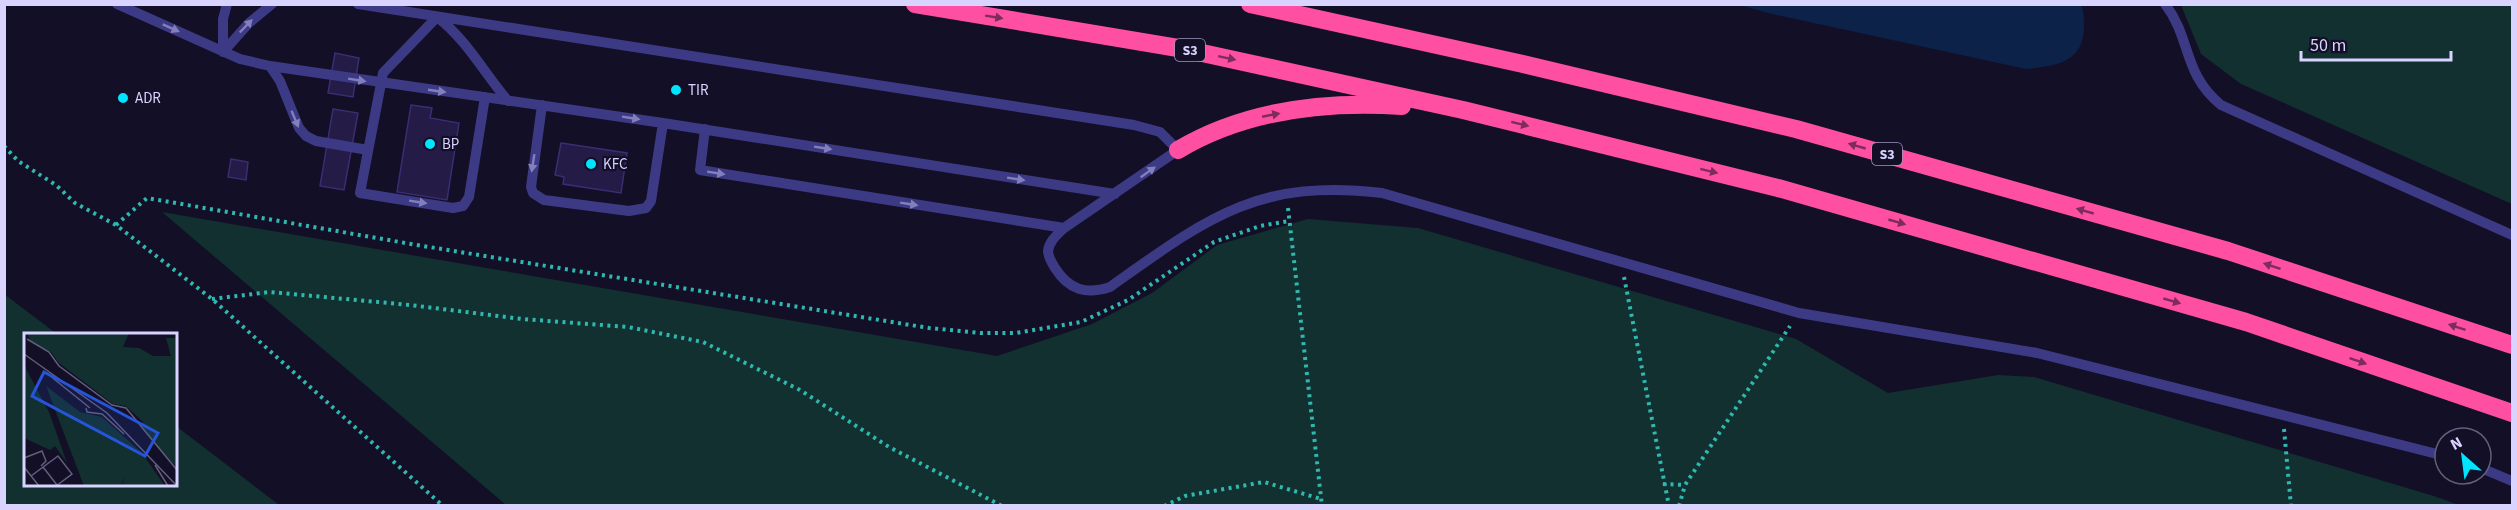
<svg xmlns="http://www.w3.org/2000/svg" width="2517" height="510" font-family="'Source Sans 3',sans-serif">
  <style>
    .green { fill: #12302f }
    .water { fill: #0c2248 }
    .building { fill: #241b47; stroke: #3b2d73; stroke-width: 1.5 }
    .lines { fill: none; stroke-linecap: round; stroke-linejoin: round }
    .path { stroke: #2fb8b0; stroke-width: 4; stroke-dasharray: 3 4.5; stroke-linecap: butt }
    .service { stroke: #3d3a85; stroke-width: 10 }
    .motorway { stroke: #ff4fa3; stroke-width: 18 }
    .oneway { fill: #7d2c5e }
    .oneway2 { fill: #837fbc }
    .poi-dot { fill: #00e5ff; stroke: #130f26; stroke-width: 2 }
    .labels { text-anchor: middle; stroke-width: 4.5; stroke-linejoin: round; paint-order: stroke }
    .shield { fill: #130f26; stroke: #9e99be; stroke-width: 1.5 }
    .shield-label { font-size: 14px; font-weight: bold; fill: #d9d4ff }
    .poi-label { font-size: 15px; fill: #d9d4ff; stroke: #130f26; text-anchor: start }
    .inset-road { fill: none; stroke: #625e7d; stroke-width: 1.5 }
    .view { fill: #2655da; fill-opacity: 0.15; stroke: #2655da; stroke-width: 3 }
    .inset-edge { fill: none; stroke: #d9d4ff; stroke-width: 3 }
  </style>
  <rect width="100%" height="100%" fill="#130f26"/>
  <path class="green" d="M2181 5H2512V204L2241 84 2201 54Z
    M162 212 997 356 1092 324 1152 293 1217 245 1308 219 1418 228 1796 339 1888 393 1998 375 2034 377 2434 496 2459 505H506Z
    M4 294 57 334H26V484H176V426L279 505H5Z"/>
  <path class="water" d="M1740 5H2081C2084 11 2084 20 2084 28 2083 63 2055 66 2026 69L1772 14Z"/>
  <path class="building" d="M335 53 359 58 353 97 328 93Z
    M411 105 432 108 430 118 459 123 447 200 397 192Z
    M333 109 358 113 344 190 320 186Z
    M561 143 627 153 621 193 563 184 564 177 555 175Z
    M231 159 248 162 246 180 228 177Z"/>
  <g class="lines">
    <path class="path" d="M4 146 18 161 56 185 75 203 116 225 212 299 443 506
      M1288 208 1322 506
      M116 225 147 198 417 245 929 328 981 333H1016L1081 322 1128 300 1214 242 1260 226 1289 221
      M1624 277 1669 506
      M212 299 270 292 410 305 522 319 628 327 703 342 800 390 889 447 1002 506
      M2284 429 2291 506
      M1663 484 1685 485
      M1164 506 1185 496 1264 482 1321 499
      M1679 506 1685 485 1790 326"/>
    <path class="service" d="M117 4 240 59 270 66 663 123 1115 194
      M358 4 1134 125 1160 132 1178 150 1064 228 700 170 705 129
      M2165 4C2192 39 2182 73 2221 105L2512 235
      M223 52 249 23 272 4
      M223 52V19L227 4
      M270 66 280 81 299 128 306 136 316 141 368 150
      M485 97 469 197 463 206 453 208 360 193 383 73 437 17C467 40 484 73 508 101
      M542 105 531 187 533 193 544 200 629 211 646 208 651 201 663 123
      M1064 228C1058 234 1049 241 1048 251 1048 257 1052 263 1055 268 1069 290 1086 295 1110 287 1207 218 1258 178 1382 193L1799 313 2037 353 2445 456
      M2481 468 2512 481"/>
    <path class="motorway" d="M915 4 1184 49 1463 110 1778 188 2246 322 2512 413
      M1250 4 1523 64 1796 129 2228 251 2512 345
      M1178 150C1245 110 1325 101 1402 106"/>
  </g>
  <defs><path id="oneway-solid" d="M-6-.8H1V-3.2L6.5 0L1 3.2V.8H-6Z" transform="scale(1.5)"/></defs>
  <g class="oneway">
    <use href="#oneway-solid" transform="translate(994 17) rotate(9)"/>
    <use href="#oneway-solid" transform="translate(1227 58) rotate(12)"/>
    <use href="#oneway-solid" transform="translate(1271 115) rotate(-11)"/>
    <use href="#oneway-solid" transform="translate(1520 124) rotate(14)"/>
    <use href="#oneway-solid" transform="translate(1857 146) rotate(-164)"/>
    <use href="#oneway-solid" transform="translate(1709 171) rotate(14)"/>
    <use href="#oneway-solid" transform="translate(2085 211) rotate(-164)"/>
    <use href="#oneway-solid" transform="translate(1897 222) rotate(16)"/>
    <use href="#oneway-solid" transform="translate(2272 266) rotate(-162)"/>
    <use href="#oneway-solid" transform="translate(2172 301) rotate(16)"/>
    <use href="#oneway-solid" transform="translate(2457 327) rotate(-162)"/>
    <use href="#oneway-solid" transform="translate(2358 361) rotate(19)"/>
  </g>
  <g class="oneway2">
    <use href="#oneway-solid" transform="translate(246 26) rotate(-46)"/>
    <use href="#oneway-solid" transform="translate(171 28) rotate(24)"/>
    <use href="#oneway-solid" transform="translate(357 80) rotate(9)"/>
    <use href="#oneway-solid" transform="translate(437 91) rotate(8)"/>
    <use href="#oneway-solid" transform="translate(631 118) rotate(9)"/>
    <use href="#oneway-solid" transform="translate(295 119) rotate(67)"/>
    <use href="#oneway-solid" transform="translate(823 148) rotate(9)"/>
    <use href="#oneway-solid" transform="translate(533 163) rotate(99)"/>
    <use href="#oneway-solid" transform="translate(1148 172) rotate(-35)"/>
    <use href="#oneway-solid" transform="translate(716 173) rotate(9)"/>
    <use href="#oneway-solid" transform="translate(1016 179) rotate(9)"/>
    <use href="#oneway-solid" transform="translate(418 202) rotate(9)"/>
    <use href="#oneway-solid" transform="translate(909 204) rotate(9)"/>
  </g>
  <g class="poi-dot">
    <circle cx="676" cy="90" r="6"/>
    <circle cx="123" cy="98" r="6"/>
    <circle cx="430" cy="144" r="6"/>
    <circle cx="591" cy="164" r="6"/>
  </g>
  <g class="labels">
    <g class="shield">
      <rect x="1175" y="39" width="30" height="22" rx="4.5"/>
      <rect x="1872" y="143" width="30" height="22" rx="4.5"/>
    </g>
    <g class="shield-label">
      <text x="1190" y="55">S3</text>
      <text x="1887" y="159">S3</text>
    </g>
    <g class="poi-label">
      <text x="688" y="95">TIR</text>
      <text x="135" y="103">ADR</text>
      <text x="442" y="149">BP</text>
      <text x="603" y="169">KFC</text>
    </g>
  </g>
  <g transform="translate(24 333)">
    <rect width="153" height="153" fill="#130f26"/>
    <path d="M3 0H105L99 14 115 15 129 23H147L142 5H153V134L133 114 118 95 119 89 102 73 89 71 35 30 27 19 7 9ZM0 32 25 79 43 130 31 113 26 117 0 105ZM22 53 56 79 78 84 118 120 141 153H98L101 143 97 153H60Z" fill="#12302f"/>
    <path class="inset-road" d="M3 6 25 19 35 33 88 72 102 75 153 137M0 21 83 80 153 153M25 42 66 75M62 75 63 79 78 81 100 101M0 125 18 118 22 128 17 133M131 132 144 153M0 134 15 153M19 134 33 152M7 143 34 123 48 141 32 153"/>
    <path class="view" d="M20 39 134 100 121 123 8 63Z"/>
    <rect width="153" height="153" class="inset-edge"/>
  </g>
  <rect width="2517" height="510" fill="none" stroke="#d9d4ff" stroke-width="12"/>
  <g transform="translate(2463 456) rotate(332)"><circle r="28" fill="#130f26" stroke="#625e7d" stroke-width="1.5"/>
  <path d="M0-4.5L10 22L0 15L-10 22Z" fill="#00e5ff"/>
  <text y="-9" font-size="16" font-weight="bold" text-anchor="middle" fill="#d9d4ff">N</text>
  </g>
  <path d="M2301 51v9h150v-9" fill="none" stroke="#d9d4ff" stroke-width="3"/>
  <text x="2310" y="51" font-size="18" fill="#d9d4ff" stroke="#130f26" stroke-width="4.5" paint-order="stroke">50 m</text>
</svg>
